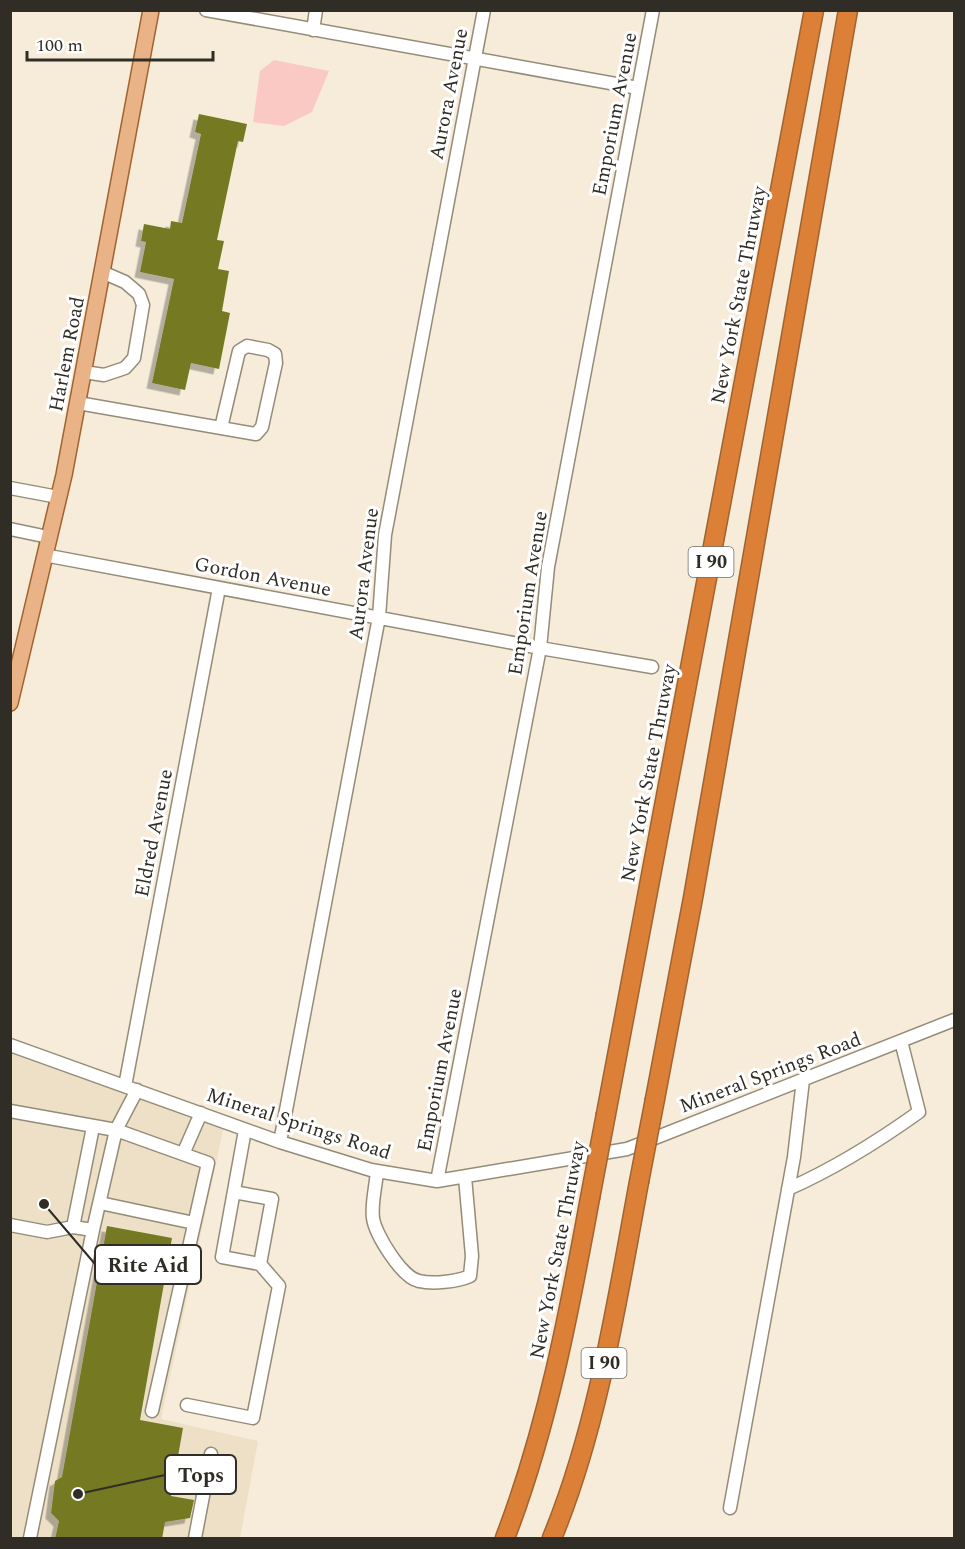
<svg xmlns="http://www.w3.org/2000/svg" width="965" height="1549" font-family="Spectral,serif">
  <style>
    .built { fill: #ede0c7 }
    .green { fill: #fac9c3 }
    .building { fill: #747a22; filter: url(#shadow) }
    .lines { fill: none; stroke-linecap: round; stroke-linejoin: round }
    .minor-casing { stroke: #948b79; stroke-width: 15 }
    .major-casing { stroke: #a06331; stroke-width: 18 }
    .highway-casing { stroke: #a06331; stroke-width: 21 }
    .minor { stroke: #fff; stroke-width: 12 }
    .major { stroke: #eab387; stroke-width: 15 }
    .highway { stroke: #dc8037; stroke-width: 18 }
    .highway-bridge-casing { stroke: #a06331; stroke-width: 21; stroke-linecap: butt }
    .highway-bridge { stroke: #dc8037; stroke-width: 18 }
    .labels { text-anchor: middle; stroke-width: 6; stroke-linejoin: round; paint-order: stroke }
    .shield { fill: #fff; stroke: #6e6c67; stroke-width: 1.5 }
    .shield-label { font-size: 18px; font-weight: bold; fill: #302d26 }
    .street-label { font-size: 20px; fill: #302d26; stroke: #fff }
    .leader { fill: none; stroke: #302d26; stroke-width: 2 }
    .callout-dot { fill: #302d26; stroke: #fff; stroke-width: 2 }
    .callout { fill: #fff; stroke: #302d26; stroke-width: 2 }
    .callout-label { font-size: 21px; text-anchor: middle; font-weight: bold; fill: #302d26 }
  </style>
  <defs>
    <filter id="shadow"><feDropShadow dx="-5.5" dy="5.5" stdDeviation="0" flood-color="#0004"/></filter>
  </defs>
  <rect width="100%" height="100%" fill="#f6ecd9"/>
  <path class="built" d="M10 1049 224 1126 161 1419 258 1441 240 1538H11Z"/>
  <path class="green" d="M274 60 329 71 312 112 284 126 253 122 260 71Z"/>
  <path class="building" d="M199 114 247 124 243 142 238 141 217 240 224 241 218 269 229 271 222 311 230 313 219 369 191 363 185 390 152 383 174 279 140 272 146 242 141 241 144 224 170 229 171 221 182 223 201 134 195 132Z
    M107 1226 172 1238 140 1420 183 1428 171 1496 194 1500 190 1518 165 1522 162 1539H55L59 1521 51 1513 55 1481 62 1477Z"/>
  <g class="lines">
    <g class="minor-casing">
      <path id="minor" d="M206 10 638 88
        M313 30 316 10
        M84 372 104 375 125 368 134 358 143 305 139 294 125 282 102 272
        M78 403 256 434 262 427 276 363 275 354 268 350 247 346 239 351 221 428
        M10 488 58 497
        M10 529 48 537
        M44 555 540 648 652 667
        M10 1045 280 1142 371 1170 437 1181 627 1149 954 1020
        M125 1086 219 588
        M10 1111 116 1130 208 1163 152 1411
        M280 1142 379 617 385 535 484 10
        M183 1154 201 1113
        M377 1171C376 1186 371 1204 373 1218 375 1234 402 1278 419 1281 432 1284 457 1282 470 1276L472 1256 465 1177
        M437 1181 540 648 548 567 653 10
        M788 1189C836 1168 877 1142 919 1112L901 1041
        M234 1192 272 1199 260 1264 222 1257 245 1130
        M100 1203 194 1223
        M10 1225 47 1232 73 1227 93 1230 116 1130 137 1090
        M73 1227 93 1127
        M187 1405 253 1418 279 1286 260 1264
        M730 1508 794 1157 803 1080
        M30 1538 93 1230
        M195 1538 211 1454"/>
    </g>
    <g class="major-casing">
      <path id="major" d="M10 703 64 475 151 10"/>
    </g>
    <g class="highway-casing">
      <path id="highway" d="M655 1099 693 898 848 10
        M606 1114 814 10
        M505 1538C547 1429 569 1313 590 1198
        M552 1538C598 1427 617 1300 639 1182"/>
    </g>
    <use href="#minor" class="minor"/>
    <use href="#major" class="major"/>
    <use href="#highway" class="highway"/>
    <g class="highway-bridge-casing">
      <path id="highway-bridge" d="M639 1182 655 1099
        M590 1198 606 1114"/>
    </g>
    <use href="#highway-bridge" class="highway-bridge"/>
  </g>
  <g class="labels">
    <g class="shield">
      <rect x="688.5" y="547" width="45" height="30" rx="4.5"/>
      <rect x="581.5" y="1348" width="45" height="30" rx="4.5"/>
    </g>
    <g class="shield-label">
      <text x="711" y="568">I 90</text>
      <text x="604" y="1369">I 90</text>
    </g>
    <g class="street-label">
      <text transform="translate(448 94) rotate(-79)" y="7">Aurora Avenue</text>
      <text transform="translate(614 114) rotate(-79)" y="7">Emporium Avenue</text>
      <text transform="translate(738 295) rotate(-79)" y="7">New York State Thruway</text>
      <text transform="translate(66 354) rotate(-79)" y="7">Harlem Road</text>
      <text transform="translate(363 574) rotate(-83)" y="7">Aurora Avenue</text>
      <text transform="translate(263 576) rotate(11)" y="7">Gordon Avenue</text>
      <text transform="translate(527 593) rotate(-81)" y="7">Emporium Avenue</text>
      <text transform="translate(648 773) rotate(-79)" y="7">New York State Thruway</text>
      <text transform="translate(153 833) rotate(-79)" y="7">Eldred Avenue</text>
      <text transform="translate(439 1070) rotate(-79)" y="7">Emporium Avenue</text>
      <text transform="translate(770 1072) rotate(-21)" y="7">Mineral Springs Road</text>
      <text transform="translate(299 1123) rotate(18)" y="7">Mineral Springs Road</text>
      <text transform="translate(557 1250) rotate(-79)" y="7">New York State Thruway</text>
    </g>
  </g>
  <path class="leader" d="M44 1204L95 1264M78 1494L165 1475"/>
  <g class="callout-dot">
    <circle cx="44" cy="1204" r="6"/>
    <circle cx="78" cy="1494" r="6"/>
  </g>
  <g class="callout">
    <rect x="95" y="1245" width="106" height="39" rx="6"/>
    <rect x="165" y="1455" width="71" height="39" rx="6"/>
  </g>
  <g class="callout-label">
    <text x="148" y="1272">Rite Aid</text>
    <text x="201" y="1482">Tops</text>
  </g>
  <rect width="965" height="1549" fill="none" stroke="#302d26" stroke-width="24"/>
  <path d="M27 51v9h186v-9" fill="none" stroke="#302d26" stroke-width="3"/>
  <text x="36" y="51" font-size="18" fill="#302d26" stroke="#ffffff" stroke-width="4.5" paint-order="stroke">100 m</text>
</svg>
